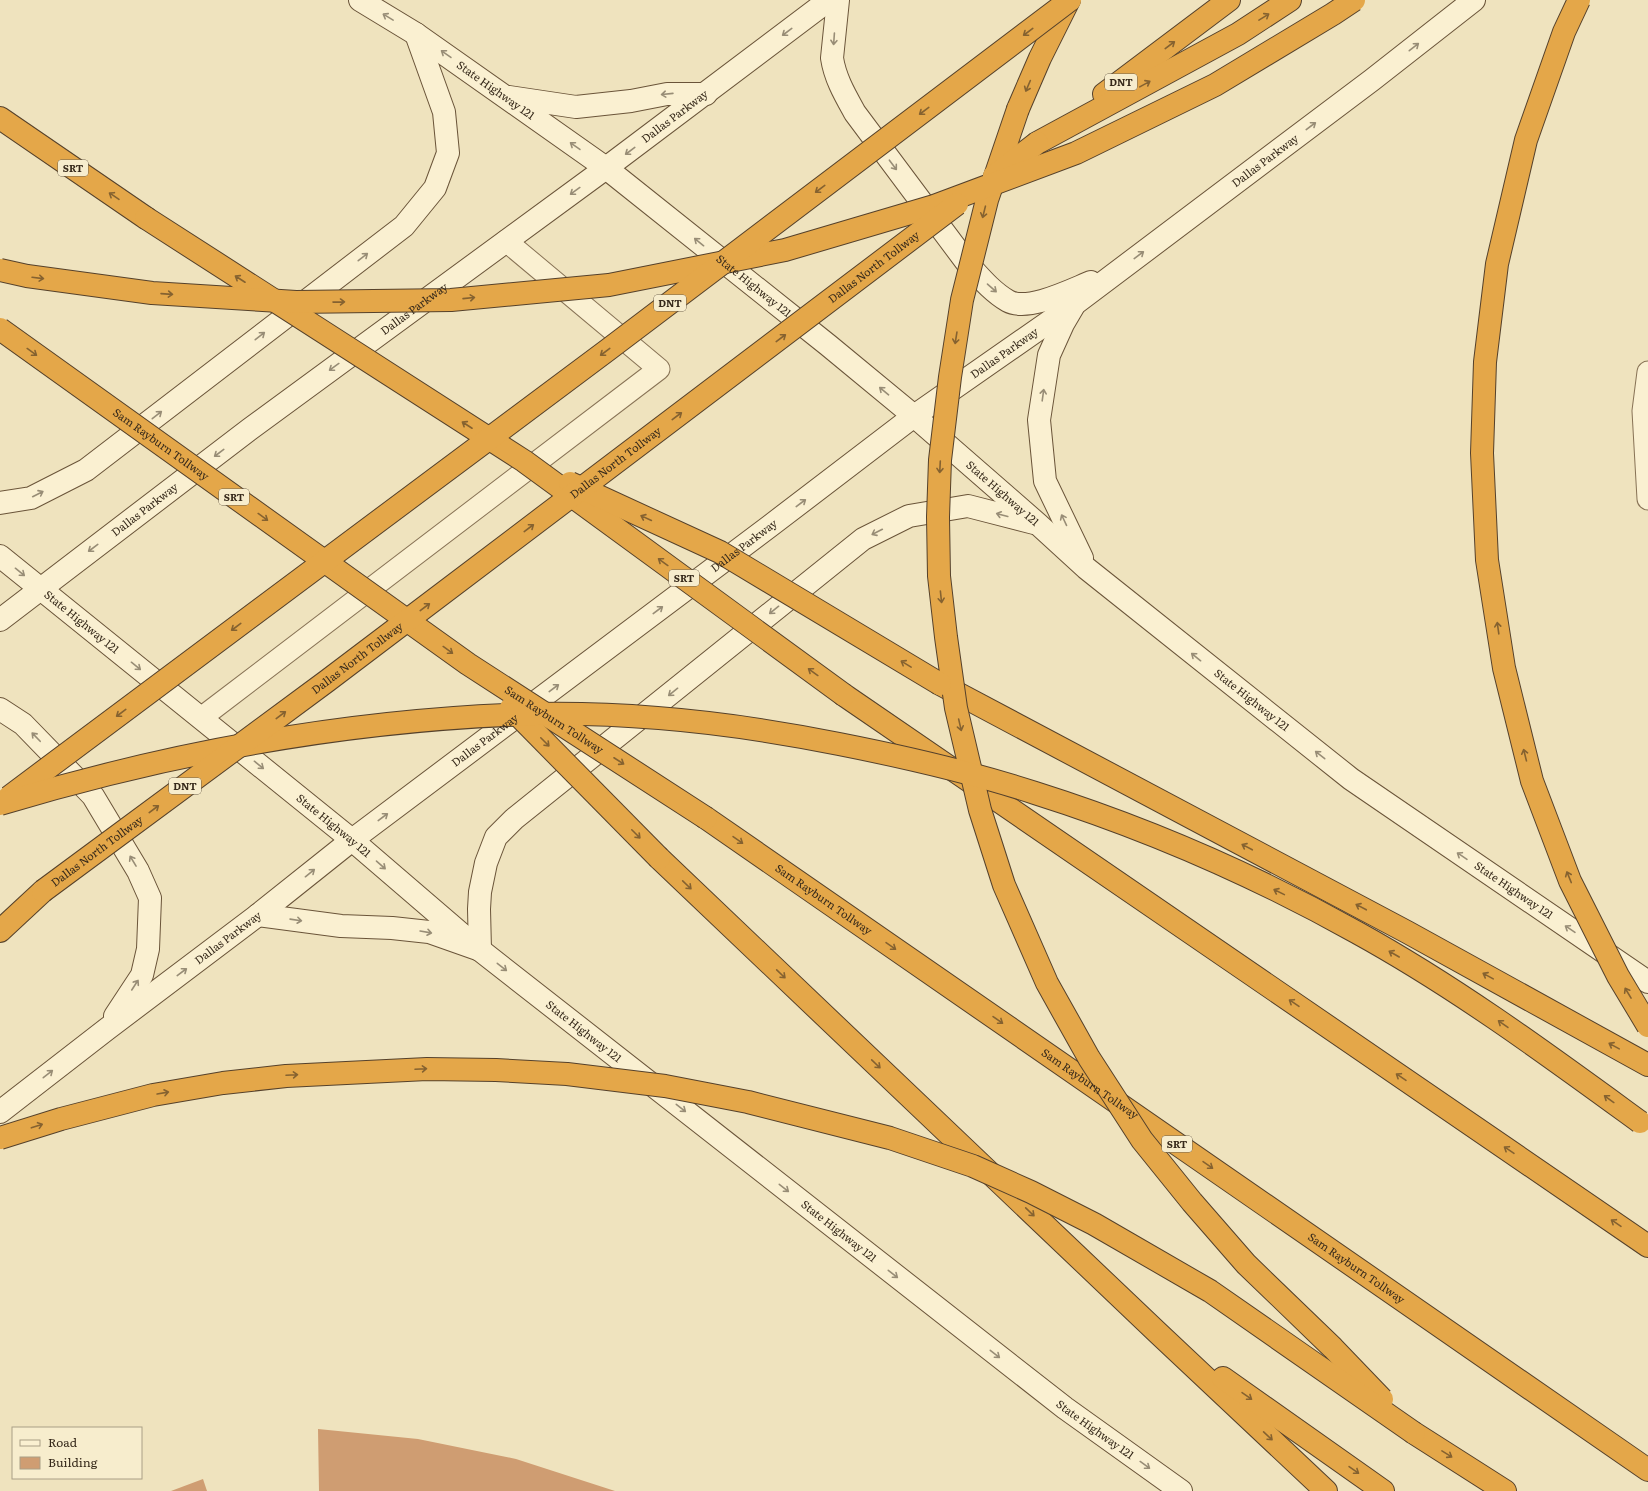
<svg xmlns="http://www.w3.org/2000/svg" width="1648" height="1491" font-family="Literata,serif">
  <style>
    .building { fill: #cf9d72 }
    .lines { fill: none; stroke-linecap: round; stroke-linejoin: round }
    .service-casing { stroke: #887356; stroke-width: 23 }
    .secondary-casing { stroke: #6a5439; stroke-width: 24 }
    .motorway-casing { stroke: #55412b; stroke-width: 24 }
    .service { stroke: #faf0d1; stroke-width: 21 }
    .secondary { stroke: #faf0d1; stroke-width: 22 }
    .motorway { stroke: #e4a749; stroke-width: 22 }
    .motorway-bridge-casing { stroke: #55412b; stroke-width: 24; stroke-linecap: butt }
    .motorway-bridge { stroke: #e4a749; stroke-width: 22 }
    .oneway { stroke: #988d76 }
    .oneway2 { stroke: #856230 }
    .labels { text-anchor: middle; stroke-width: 4; stroke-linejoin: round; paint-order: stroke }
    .shield { fill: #f7edcd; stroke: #716450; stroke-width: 1 }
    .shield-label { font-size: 10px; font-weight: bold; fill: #372a1b }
    .street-label { font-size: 11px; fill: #372a1b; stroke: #f7edcd }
  </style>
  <rect width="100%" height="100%" fill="#efe3be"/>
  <path class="building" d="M318 1429 418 1439 516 1459 615 1491H319Z
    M203 1479 207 1491H171Z"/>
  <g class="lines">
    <g class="service-casing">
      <path id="service" d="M1648 372 1643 411 1648 499
        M201 718 659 369 506 241"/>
    </g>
    <g class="secondary-casing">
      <g id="secondary">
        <path id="s1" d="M360 0 416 34 606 168 828 345 914 416 1039 525 1086 568 1351 779 1648 982"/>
        <path d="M838 0 832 58C835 78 845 95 855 113L967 263C979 276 992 292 1008 301 1028 312 1071 290 1091 282"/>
        <path d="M509 97 576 107 631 101 667 94H706"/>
        <path d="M1073 307 1063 324 1049 355 1039 420 1045 481 1082 558"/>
        <path d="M0 503 31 498 86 470 404 226 435 188 448 153 444 112 416 34"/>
        <path id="s2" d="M0 556 352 840 480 950 1065 1408 1181 1491"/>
        <path id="s3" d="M0 620 250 429 606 168 829 0"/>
        <path d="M0 709 23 724 93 796 138 871 150 898 148 949 142 975 115 1016"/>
        <path d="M258 915 341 926 392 928 429 932 480 950 479 909 480 892 486 863 496 837 514 819 863 539 909 516 968 506 1034 523"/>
        <path id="s4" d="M0 1112 107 1029 258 915 352 840 770 526 914 416 1076 303 1372 80 1474 0"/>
      </g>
    </g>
    <g class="motorway-casing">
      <g id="motorway">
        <path d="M1104 94 1229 0"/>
        <path d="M1018 109 1040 58 1069 0"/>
        <path d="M0 118 146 218"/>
        <path d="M1037 143 1238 34 1290 0"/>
        <path d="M940 684 1407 932 1648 1065"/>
        <path d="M844 695 1648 1246"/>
        <path id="s5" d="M706 818 1648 1470"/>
        <path d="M659 858 1158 1333 1326 1491"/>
        <path d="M0 931 43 891"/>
        <path d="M1223 1378 1383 1491"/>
        <path d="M1414 1433 1505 1491"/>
      </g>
    </g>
    <use href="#service" class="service"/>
    <use href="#secondary" class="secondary"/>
    <use href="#motorway" class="motorway"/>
    <g class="motorway-bridge-casing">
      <g id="motorway-bridge">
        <path d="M1579 0 1564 32 1526 140 1497 264 1485 362 1482 453 1487 560 1504 668 1532 781 1570 881 1618 976 1648 1026"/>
        <path d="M1018 109 987 200 962 300 950 377 940 460 938 517 939 576 946 637 956 708 980 810 1004 885 1047 983 1089 1058 1142 1140 1192 1202 1246 1264 1333 1348 1382 1399"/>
        <path d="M994 176 1037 143"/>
        <path d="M146 218 524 461 844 695"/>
        <path d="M0 270 27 276 152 293 296 302 451 300 609 285 785 250 934 206 1076 153 1215 85 1333 14 1354 0"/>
        <path id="s6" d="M0 329 468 664 706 818"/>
        <path d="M570 483 720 552 940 684"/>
        <path d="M511 708 659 858"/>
        <path d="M9 797 609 349 1070 0"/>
        <path d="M0 804C173 752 354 719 535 714 637 712 740 724 839 744 905 757 971 772 1035 793 1146 828 1254 875 1356 932 1456 987 1548 1055 1640 1122"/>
        <path id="s7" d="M43 891 327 681 957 204"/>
        <path d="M0 1138 61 1119 153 1095 223 1083 286 1076 427 1069 496 1070 567 1074 665 1086 748 1102 890 1138 973 1166 1031 1192 1094 1224 1210 1291 1414 1433"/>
      </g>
    </g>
    <use href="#motorway-bridge" class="motorway-bridge"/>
  </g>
  <defs><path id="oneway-shaft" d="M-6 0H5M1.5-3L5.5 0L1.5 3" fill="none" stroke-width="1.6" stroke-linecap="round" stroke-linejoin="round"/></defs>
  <g class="oneway">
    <use href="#oneway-shaft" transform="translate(388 17) rotate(-149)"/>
    <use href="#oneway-shaft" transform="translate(787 32) rotate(143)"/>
    <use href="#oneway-shaft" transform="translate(834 39) rotate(94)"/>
    <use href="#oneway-shaft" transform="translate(1414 47) rotate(-38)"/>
    <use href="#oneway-shaft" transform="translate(446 54) rotate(-145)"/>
    <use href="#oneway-shaft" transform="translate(667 94) rotate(174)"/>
    <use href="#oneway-shaft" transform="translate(1311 126) rotate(-37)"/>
    <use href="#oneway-shaft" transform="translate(575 146) rotate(-145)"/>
    <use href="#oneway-shaft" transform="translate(630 151) rotate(143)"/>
    <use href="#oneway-shaft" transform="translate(893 165) rotate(53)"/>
    <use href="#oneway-shaft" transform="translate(575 191) rotate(144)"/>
    <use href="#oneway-shaft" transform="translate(699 242) rotate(-141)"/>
    <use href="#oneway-shaft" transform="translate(1139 255) rotate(-37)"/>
    <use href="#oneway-shaft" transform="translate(363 257) rotate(-38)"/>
    <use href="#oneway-shaft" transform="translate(992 288) rotate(41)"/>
    <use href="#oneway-shaft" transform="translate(260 336) rotate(-38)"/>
    <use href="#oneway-shaft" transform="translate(334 367) rotate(144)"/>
    <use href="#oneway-shaft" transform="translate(884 391) rotate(-140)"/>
    <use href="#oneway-shaft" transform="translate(1043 395) rotate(-82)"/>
    <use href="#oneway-shaft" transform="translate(157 415) rotate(-38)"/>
    <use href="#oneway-shaft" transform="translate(219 453) rotate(143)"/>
    <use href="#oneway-shaft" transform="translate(38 494) rotate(-27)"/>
    <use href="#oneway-shaft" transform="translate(801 503) rotate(-37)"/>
    <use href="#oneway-shaft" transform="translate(1002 515) rotate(-165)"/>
    <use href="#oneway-shaft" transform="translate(1064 520) rotate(-115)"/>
    <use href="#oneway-shaft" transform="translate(877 532) rotate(153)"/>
    <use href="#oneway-shaft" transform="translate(93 548) rotate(143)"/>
    <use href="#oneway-shaft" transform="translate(20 572) rotate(39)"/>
    <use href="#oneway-shaft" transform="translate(658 610) rotate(-37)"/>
    <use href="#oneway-shaft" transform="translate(774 610) rotate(141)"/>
    <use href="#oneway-shaft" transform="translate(1196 657) rotate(-141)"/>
    <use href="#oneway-shaft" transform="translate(136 666) rotate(39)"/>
    <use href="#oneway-shaft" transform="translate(554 688) rotate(-37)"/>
    <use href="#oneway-shaft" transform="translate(673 692) rotate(141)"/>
    <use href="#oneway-shaft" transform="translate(36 737) rotate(-134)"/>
    <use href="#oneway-shaft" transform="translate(1320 755) rotate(-142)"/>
    <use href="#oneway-shaft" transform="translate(259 765) rotate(39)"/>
    <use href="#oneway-shaft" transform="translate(383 817) rotate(-37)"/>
    <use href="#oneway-shaft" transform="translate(1462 856) rotate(-146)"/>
    <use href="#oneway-shaft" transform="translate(133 861) rotate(-121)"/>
    <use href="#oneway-shaft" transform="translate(381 865) rotate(41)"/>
    <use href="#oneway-shaft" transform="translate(310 873) rotate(-39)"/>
    <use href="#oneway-shaft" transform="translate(296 920) rotate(8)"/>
    <use href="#oneway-shaft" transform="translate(1570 929) rotate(-146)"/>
    <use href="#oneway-shaft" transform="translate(426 932) rotate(10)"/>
    <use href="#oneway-shaft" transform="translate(502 967) rotate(38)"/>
    <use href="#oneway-shaft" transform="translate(182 972) rotate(-37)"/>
    <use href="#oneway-shaft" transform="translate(135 985) rotate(-57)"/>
    <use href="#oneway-shaft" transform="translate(48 1074) rotate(-38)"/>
    <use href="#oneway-shaft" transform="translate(681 1108) rotate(38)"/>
    <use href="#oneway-shaft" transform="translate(784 1188) rotate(38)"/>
    <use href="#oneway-shaft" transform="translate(893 1274) rotate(38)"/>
    <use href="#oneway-shaft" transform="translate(995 1354) rotate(38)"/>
    <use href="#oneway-shaft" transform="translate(1145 1465) rotate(36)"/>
  </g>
  <g class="oneway2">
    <use href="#oneway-shaft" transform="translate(1264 17) rotate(-32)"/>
    <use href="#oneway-shaft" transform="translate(1028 32) rotate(143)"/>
    <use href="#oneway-shaft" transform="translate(1170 45) rotate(-37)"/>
    <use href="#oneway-shaft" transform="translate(1145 84) rotate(-29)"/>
    <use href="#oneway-shaft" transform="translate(1028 86) rotate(113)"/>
    <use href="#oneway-shaft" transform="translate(924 111) rotate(143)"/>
    <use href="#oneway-shaft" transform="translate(820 189) rotate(143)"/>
    <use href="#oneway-shaft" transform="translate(114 196) rotate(-146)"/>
    <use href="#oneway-shaft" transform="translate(984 212) rotate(104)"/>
    <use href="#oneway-shaft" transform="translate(38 278) rotate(7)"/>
    <use href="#oneway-shaft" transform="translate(240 279) rotate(-147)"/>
    <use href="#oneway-shaft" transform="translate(167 294) rotate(4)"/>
    <use href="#oneway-shaft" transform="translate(469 298) rotate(-6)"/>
    <use href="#oneway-shaft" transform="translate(339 302) rotate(-1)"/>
    <use href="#oneway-shaft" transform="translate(781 338) rotate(-37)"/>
    <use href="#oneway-shaft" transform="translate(956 338) rotate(99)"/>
    <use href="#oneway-shaft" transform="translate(32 352) rotate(36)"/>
    <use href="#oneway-shaft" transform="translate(605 352) rotate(143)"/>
    <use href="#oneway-shaft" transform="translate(677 416) rotate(-37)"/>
    <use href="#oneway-shaft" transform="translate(467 425) rotate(-147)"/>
    <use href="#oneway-shaft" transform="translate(940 467) rotate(93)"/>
    <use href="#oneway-shaft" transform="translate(263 517) rotate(36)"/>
    <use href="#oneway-shaft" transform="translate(646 518) rotate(-155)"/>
    <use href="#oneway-shaft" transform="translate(529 528) rotate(-37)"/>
    <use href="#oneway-shaft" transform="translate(663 562) rotate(-144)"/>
    <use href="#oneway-shaft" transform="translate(941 597) rotate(84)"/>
    <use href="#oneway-shaft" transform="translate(425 607) rotate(-37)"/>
    <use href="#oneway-shaft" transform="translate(236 627) rotate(143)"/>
    <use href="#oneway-shaft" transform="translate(1498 628) rotate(-98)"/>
    <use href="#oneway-shaft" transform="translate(448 650) rotate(36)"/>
    <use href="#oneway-shaft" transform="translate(906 664) rotate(-149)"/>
    <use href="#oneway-shaft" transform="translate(813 672) rotate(-144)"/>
    <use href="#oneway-shaft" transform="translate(121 713) rotate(143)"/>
    <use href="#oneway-shaft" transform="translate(281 715) rotate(-37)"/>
    <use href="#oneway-shaft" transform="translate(960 725) rotate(77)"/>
    <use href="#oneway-shaft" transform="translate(545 742) rotate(45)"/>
    <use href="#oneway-shaft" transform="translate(1525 755) rotate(-104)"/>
    <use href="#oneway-shaft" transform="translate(619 761) rotate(33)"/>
    <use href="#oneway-shaft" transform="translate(154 809) rotate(-37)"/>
    <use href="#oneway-shaft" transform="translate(636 834) rotate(45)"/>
    <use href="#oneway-shaft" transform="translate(738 840) rotate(35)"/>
    <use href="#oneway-shaft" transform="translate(1247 847) rotate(-152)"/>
    <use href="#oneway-shaft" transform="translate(1569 877) rotate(-112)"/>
    <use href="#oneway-shaft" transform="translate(687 885) rotate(44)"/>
    <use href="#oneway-shaft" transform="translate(1279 892) rotate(-154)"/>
    <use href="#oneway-shaft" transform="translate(1361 907) rotate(-152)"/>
    <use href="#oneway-shaft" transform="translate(891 946) rotate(35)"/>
    <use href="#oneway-shaft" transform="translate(1394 954) rotate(-150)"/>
    <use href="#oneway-shaft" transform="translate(781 974) rotate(44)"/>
    <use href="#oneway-shaft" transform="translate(1488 976) rotate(-151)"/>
    <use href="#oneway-shaft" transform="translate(1628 993) rotate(-121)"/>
    <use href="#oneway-shaft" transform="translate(1294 1003) rotate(-146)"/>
    <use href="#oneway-shaft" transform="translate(998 1020) rotate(35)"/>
    <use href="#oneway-shaft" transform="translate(1503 1024) rotate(-145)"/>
    <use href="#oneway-shaft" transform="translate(1614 1046) rotate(-151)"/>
    <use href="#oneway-shaft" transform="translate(876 1064) rotate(44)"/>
    <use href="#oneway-shaft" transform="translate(421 1069) rotate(-3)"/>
    <use href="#oneway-shaft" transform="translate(292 1075) rotate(-3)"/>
    <use href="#oneway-shaft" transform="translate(1401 1077) rotate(-146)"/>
    <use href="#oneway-shaft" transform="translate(163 1093) rotate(-10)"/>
    <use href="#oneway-shaft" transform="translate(1609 1099) rotate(-144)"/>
    <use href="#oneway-shaft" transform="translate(37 1126) rotate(-18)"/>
    <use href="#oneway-shaft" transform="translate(1509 1150) rotate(-146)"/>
    <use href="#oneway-shaft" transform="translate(1208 1165) rotate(35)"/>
    <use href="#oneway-shaft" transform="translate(1030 1212) rotate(44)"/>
    <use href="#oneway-shaft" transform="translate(1616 1223) rotate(-146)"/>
    <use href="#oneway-shaft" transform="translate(1247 1396) rotate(35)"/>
    <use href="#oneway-shaft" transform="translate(1268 1436) rotate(43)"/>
    <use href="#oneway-shaft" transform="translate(1447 1454) rotate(32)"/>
    <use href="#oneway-shaft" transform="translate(1354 1470) rotate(35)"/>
  </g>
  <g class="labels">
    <g class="shield">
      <rect x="1105" y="74" width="32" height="16" rx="3"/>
      <rect x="58" y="160" width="30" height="16" rx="3"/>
      <rect x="654" y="295" width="32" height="16" rx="3"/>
      <rect x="219" y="489" width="30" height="16" rx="3"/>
      <rect x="669" y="570" width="30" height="16" rx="3"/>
      <rect x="169" y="778" width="32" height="16" rx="3"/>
      <rect x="1162" y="1136" width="30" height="16" rx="3"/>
    </g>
    <g class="shield-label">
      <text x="1121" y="86">DNT</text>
      <text x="73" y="172">SRT</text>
      <text x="670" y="307">DNT</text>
      <text x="234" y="501">SRT</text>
      <text x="684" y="582">SRT</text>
      <text x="185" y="790">DNT</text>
      <text x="1177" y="1148">SRT</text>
    </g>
    <g class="street-label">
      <text dy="4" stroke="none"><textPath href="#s1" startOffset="163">State Highway 121</textPath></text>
      <text dy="4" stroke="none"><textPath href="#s3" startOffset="842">Dallas Parkway</textPath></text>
      <text dy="4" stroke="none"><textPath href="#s4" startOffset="1583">Dallas Parkway</textPath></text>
      <text dy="4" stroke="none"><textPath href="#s7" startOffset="1039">Dallas North Tollway</textPath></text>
      <text dy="4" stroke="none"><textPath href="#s1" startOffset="487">State Highway 121</textPath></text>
      <text dy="4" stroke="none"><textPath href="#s3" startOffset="518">Dallas Parkway</textPath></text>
      <text dy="4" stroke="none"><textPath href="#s4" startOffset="1259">Dallas Parkway</textPath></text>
      <text dy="4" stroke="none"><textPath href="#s6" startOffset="198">Sam Rayburn Tollway</textPath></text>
      <text dy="4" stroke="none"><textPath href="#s7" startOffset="715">Dallas North Tollway</textPath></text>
      <text dy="4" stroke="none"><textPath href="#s1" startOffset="811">State Highway 121</textPath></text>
      <text dy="4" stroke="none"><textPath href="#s3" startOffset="182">Dallas Parkway</textPath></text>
      <text dy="4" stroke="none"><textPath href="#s4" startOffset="935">Dallas Parkway</textPath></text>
      <text dy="4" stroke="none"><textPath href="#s2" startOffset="105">State Highway 121</textPath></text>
      <text dy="4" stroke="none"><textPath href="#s7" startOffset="391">Dallas North Tollway</textPath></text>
      <text dy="4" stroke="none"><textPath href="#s1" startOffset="1135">State Highway 121</textPath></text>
      <text dy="4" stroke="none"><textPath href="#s6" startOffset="678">Sam Rayburn Tollway</textPath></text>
      <text dy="4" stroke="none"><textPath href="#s4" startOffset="611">Dallas Parkway</textPath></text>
      <text dy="4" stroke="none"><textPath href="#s2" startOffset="429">State Highway 121</textPath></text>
      <text dy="4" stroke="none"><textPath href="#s7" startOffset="67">Dallas North Tollway</textPath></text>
      <text dy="4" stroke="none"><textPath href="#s1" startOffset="1459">State Highway 121</textPath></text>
      <text dy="4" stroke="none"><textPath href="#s5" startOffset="143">Sam Rayburn Tollway</textPath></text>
      <text dy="4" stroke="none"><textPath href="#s4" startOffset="287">Dallas Parkway</textPath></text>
      <text dy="4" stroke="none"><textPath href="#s2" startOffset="753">State Highway 121</textPath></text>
      <text dy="4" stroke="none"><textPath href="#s5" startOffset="467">Sam Rayburn Tollway</textPath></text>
      <text dy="4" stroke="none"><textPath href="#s2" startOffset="1077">State Highway 121</textPath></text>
      <text dy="4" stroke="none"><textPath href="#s5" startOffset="791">Sam Rayburn Tollway</textPath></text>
      <text dy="4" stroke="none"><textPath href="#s2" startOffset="1401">State Highway 121</textPath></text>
    </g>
  </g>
  <rect x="12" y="1427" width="130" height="52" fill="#f7edcd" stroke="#aa9f86"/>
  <rect x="20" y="1440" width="20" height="6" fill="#faf0d1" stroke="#aa9f86"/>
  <text x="48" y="1447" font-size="12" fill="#372a1b">Road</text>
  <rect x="20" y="1457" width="20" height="12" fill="#cf9d72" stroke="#aa9f86"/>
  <text x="48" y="1467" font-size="12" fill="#372a1b">Building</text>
</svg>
